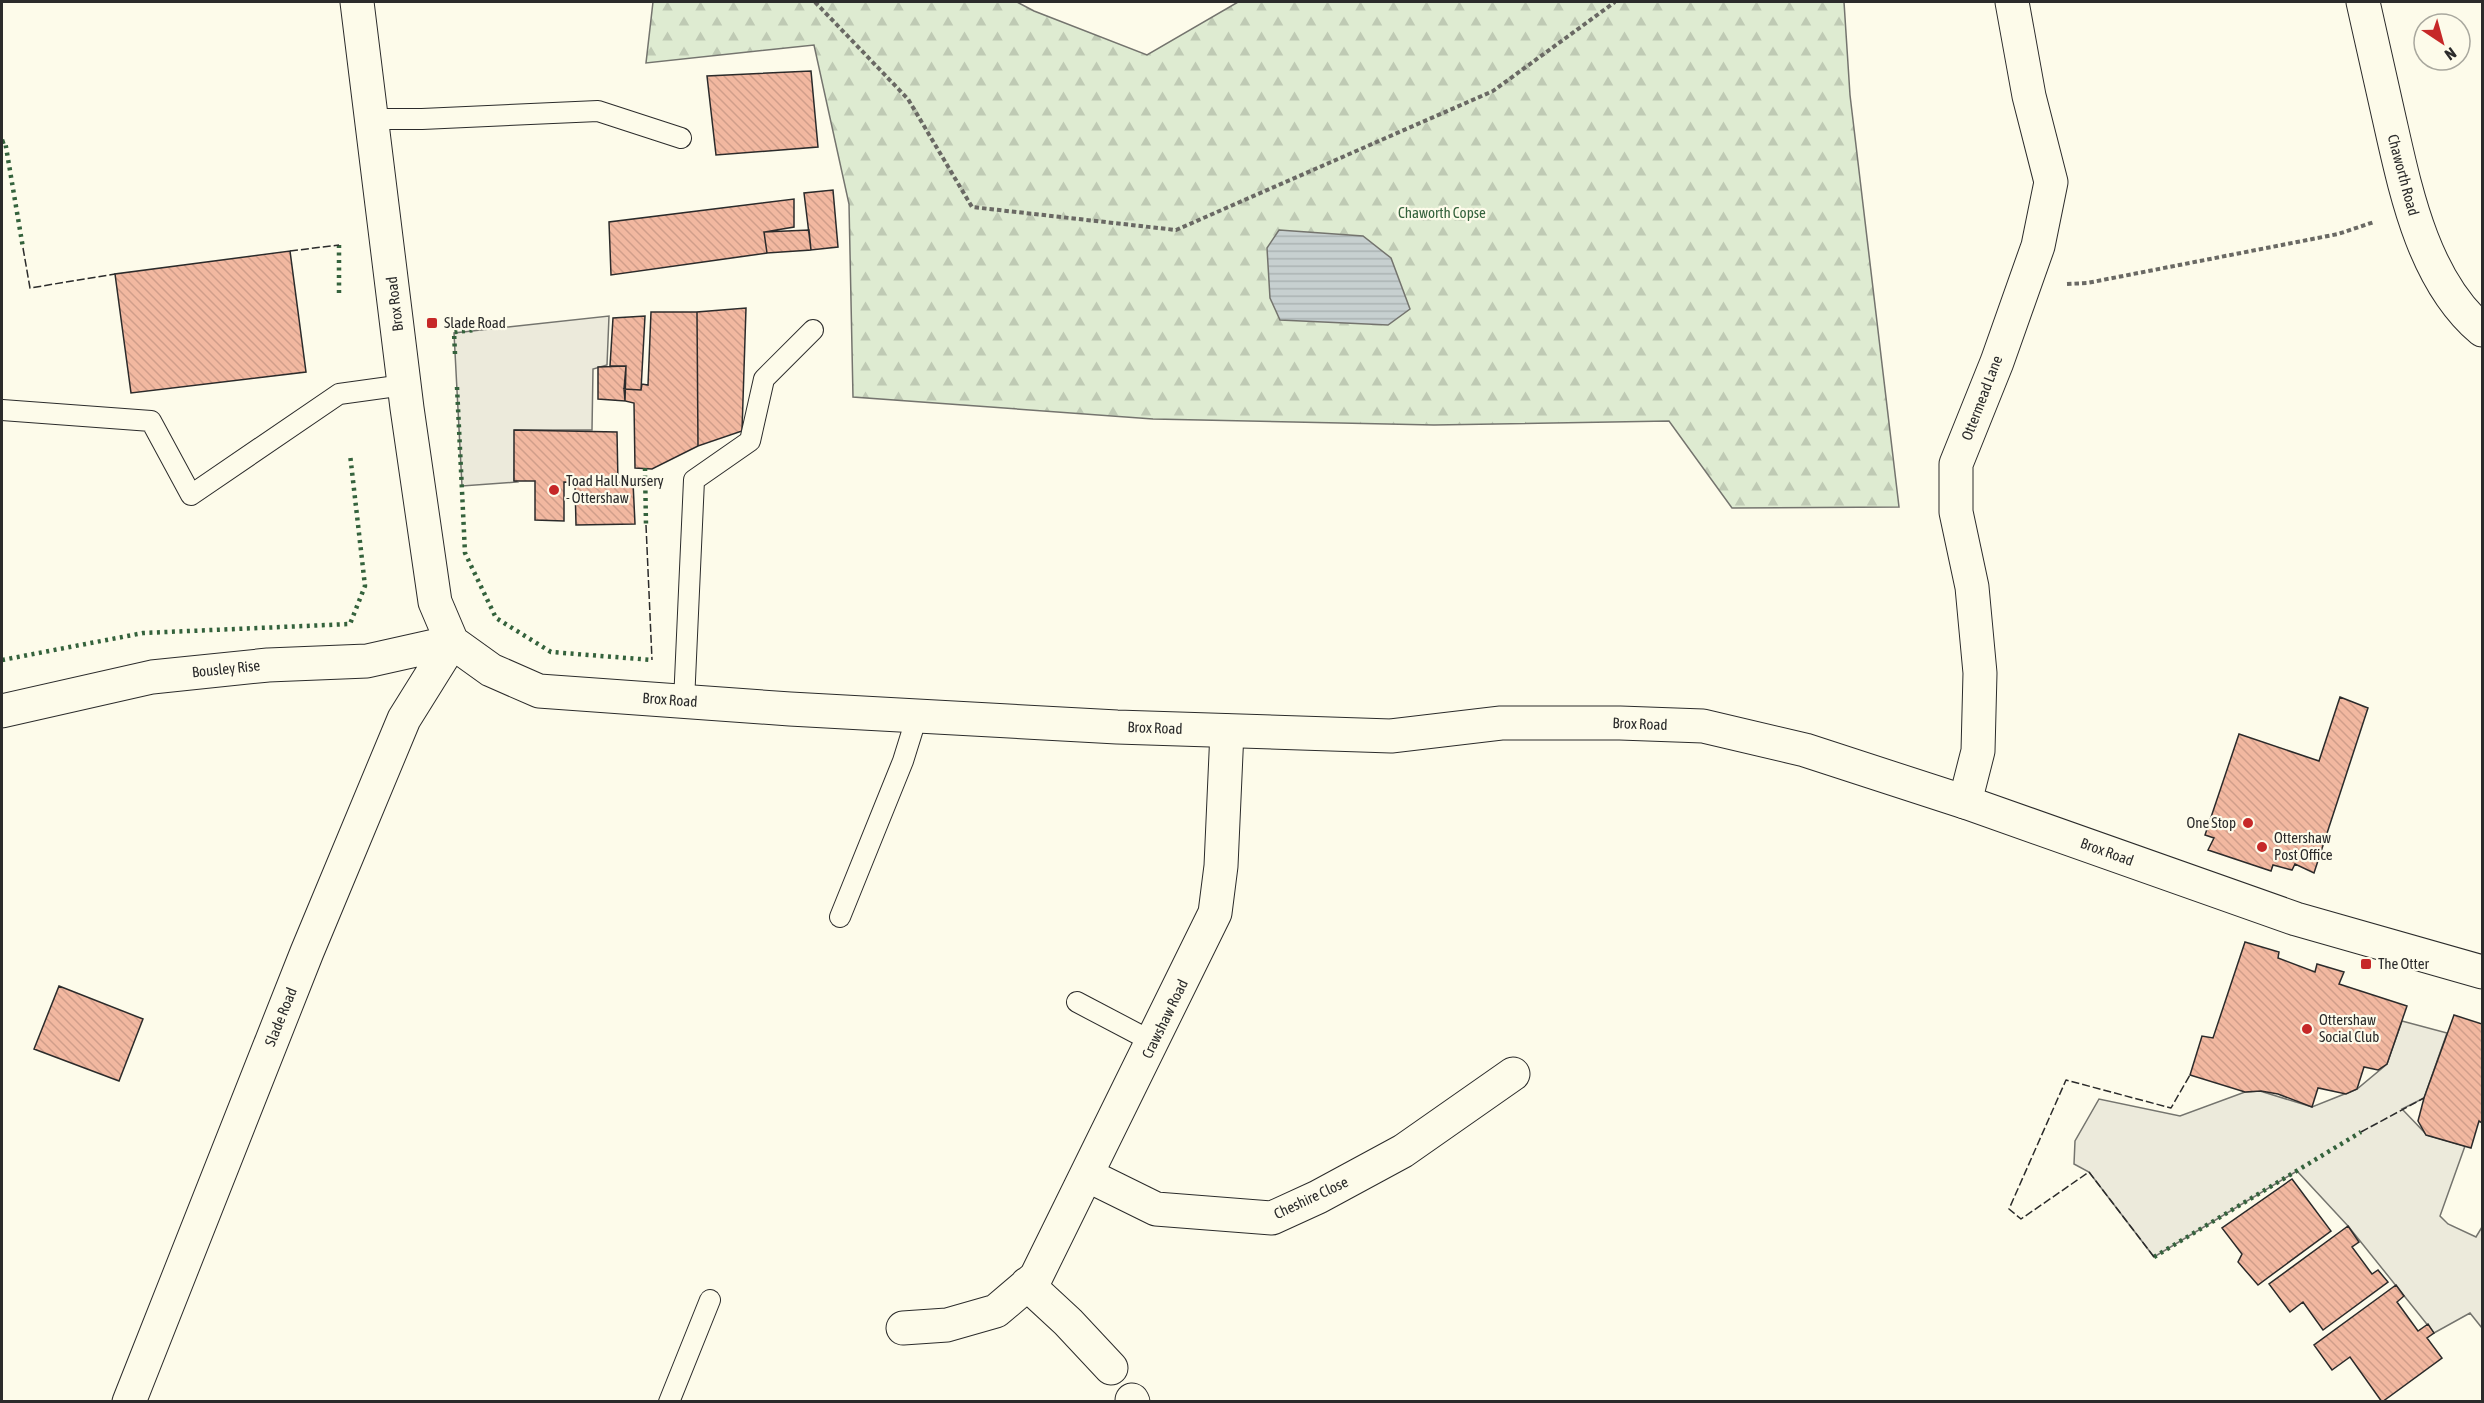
<svg xmlns="http://www.w3.org/2000/svg" width="2484" height="1403" font-family="'Asap Condensed',sans-serif">
  <style>
    .forest { fill: url(#forest-firs); stroke: #74746e; stroke-width: 1.5 }
    .parking { fill: #eceadb; stroke: #74746e; stroke-width: 1.5 }
    .water { fill: url(#water-rules); stroke: #74746e; stroke-width: 1.5 }
    .building { fill: url(#building-back-hatch); stroke: #2b2b2b; stroke-width: 1.5 }
    .lines { fill: none; stroke-linecap: round; stroke-linejoin: round }
    .service-casing { stroke: #2b2b2b; stroke-width: 22 }
    .minor-casing { stroke: #2b2b2b; stroke-width: 35 }
    .tertiary-casing { stroke: #2b2b2b; stroke-width: 35 }
    .path { stroke: #6a6964; stroke-width: 4; stroke-dasharray: 4.5 3; stroke-linecap: butt }
    .service { stroke: #fdfbea; stroke-width: 20 }
    .minor { stroke: #fdfbea; stroke-width: 33 }
    .tertiary { stroke: #fdfbea; stroke-width: 33 }
    .hedge { stroke: #34623c; stroke-width: 4.5; stroke-dasharray: 3 4.5; stroke-linecap: butt }
    .fence { stroke: #2b2b2b; stroke-width: 1.5; stroke-dasharray: 8 3; stroke-linecap: butt }
    .poi-dot { fill: #c62828; stroke: #fdfbea; stroke-width: 2 }
    .labels { text-anchor: middle; stroke-width: 4.5; stroke-linejoin: round; paint-order: stroke }
    .street-label { font-size: 15px; fill: #2b2b2b; stroke: #fdfbea }
    .park-label { font-size: 15px; fill: #34623c; stroke: #fdfbea }
    .poi-label { font-size: 15px; fill: #2b2b2b; stroke: #fdfbea; text-anchor: start }
  </style>
  <defs>
    <pattern id="forest-firs" width="22" height="20" patternUnits="userSpaceOnUse" patternTransform="scale(1.5)"><rect width="22" height="20" fill="#deebd1"/><path d="M5 1l3.5 6h-7zM16 11l3.5 6h-7z" fill="#bfcab4"/></pattern>
    <pattern id="water-rules" width="6" height="5" patternUnits="userSpaceOnUse" patternTransform="scale(1.5)"><rect width="6" height="5" fill="#c7d0d0"/><path d="M0 2.5h6" fill="none" stroke="#abb3b3"/></pattern>
    <pattern id="building-back-hatch" width="6" height="6" patternUnits="userSpaceOnUse" patternTransform="scale(1.5)"><rect width="6" height="6" fill="#f2b8a0"/><path d="M-1 5l2 2M0 0l6 6M5-1l2 2" fill="none" stroke="#d09e8a"/></pattern>
  </defs>
  <rect width="100%" height="100%" fill="#fdfbea"/>
  <path class="forest" d="M653 2H1017L1034 11 1147 55 1238 2H1844L1850 95 1899 507 1732 508 1669 421 1434 425 1153 419 853 397 849 204 814 45 646 63Z"/>
  <path class="parking" d="M609 316 607 365 593 369 592 430H515L514 480 517 482 462 486 454 333Z
    M2402 1021 2447 1033 2424 1098 2402 1109 2427 1135 2465 1146 2440 1216 2448 1224 2476 1237 2482 1227V1328L2470 1313 2434 1333 2348 1226 2297 1171 2154 1257 2089 1172 2074 1164 2075 1141 2099 1099 2180 1116 2245 1092 2260 1091 2312 1107 2357 1089 2387 1064Z"/>
  <path class="water" d="M1279 230 1363 236 1391 258 1410 309 1388 325 1280 320 1270 298 1267 248Z"/>
  <path class="building" d="M811 71 818 147 716 155 707 76Z
    M833 190 838 247 811 250 804 193Z
    M794 199V227L764 232 767 253 611 275 609 222Z
    M809 230 811 250 767 253 764 232Z
    M290 251 306 372 131 393 115 274Z
    M746 308 742 431 698 446 697 312Z
    M651 312H697L698 446 652 469 635 468 634 403 625 401 624 389 641 390 642 384 648 385Z
    M645 316 641 390 624 389 626 366H610L613 318Z
    M626 366 625 401 598 399V367Z
    M514 430 617 432 618 483 564 482V521L535 520V481H514Z
    M633 482 635 524 576 525 575 483Z
    M2340 697 2368 708 2314 873 2295 864 2292 870 2273 865 2271 871 2208 850 2214 838 2205 835 2239 734 2319 761Z
    M2245 942 2279 952 2278 958 2315 972 2317 964 2344 972 2339 984 2407 1006 2387 1064 2378 1070 2364 1067 2357 1089 2346 1094 2318 1088 2312 1107 2278 1094 2261 1091 2245 1092 2190 1075 2202 1036 2213 1038Z
    M59 986 143 1019 119 1081 34 1049Z
    M2454 1015 2482 1024V1123L2479 1121 2471 1148 2426 1135 2418 1121 2424 1098Z
    M2292 1179 2331 1231 2258 1285 2238 1262 2242 1254 2222 1228Z
    M2348 1226 2359 1242 2352 1247 2372 1274 2378 1270 2388 1282 2323 1330 2303 1302 2290 1312 2269 1284Z
    M2396 1285 2404 1296 2397 1302 2418 1331 2428 1324 2434 1333 2427 1338 2442 1358 2382 1402 2350 1357 2332 1370 2314 1345Z"/>
  <g class="lines">
    <g class="service-casing">
      <path id="service" d="M373 119H422L598 111 681 138
        M2 410 151 421 191 495 339 394 404 385
        M684 702 694 480 750 441 764 379 813 330
        M840 917 903 761 917 716
        M1077 1002 1153 1042
        M669 1402 710 1300"/>
    </g>
    <g class="minor-casing">
      <path id="minor" d="M2363 2C2372 42 2381 82 2390 122 2406 193 2424 281 2482 330
        M2 711 152 677 268 665 367 661 452 642
        M1965 802 1978 751 1980 673 1972 587 1956 512V464L1997 362 2038 246 2051 182 2029 96 2012 2
        M1087 1175 1156 1209 1272 1218 1318 1197 1403 1151 1513 1074
        M1027 1284 1068 1322 1111 1368
        M903 1328 947 1325 996 1311 1036 1277 1215 913 1221 866 1227 731
        M1132 1400 1133 1402
        M129 1402 307 952 404 719 452 642"/>
    </g>
    <g class="tertiary-casing">
      <path id="tertiary" d="M357 2 407 408 435 602 452 642 491 670 539 691 790 709 1117 727 1391 736 1501 723H1620L1703 726 1805 750 1965 802 2296 919 2482 972"/>
    </g>
    <path class="path" d="M815 2 908 99 972 207 1176 230 1493 91 1615 2
      M2067 284 2087 283 2338 234 2374 222"/>
    <use href="#service" class="service"/>
    <use href="#minor" class="minor"/>
    <use href="#tertiary" class="tertiary"/>
    <path class="hedge" d="M2 142 5 141 23 248
      M339 245V295
      M455 354 454 332 476 330
      M457 387 465 553 496 618 551 652 652 660
      M645 468 646 525
      M2 660 143 633 350 624 365 586 350 454
      M2154 1257 2361 1132"/>
    <path class="fence" d="M23 248 30 288 115 274
      M290 251 339 245
      M646 525 652 660
      M2361 1132 2424 1098
      M2154 1257 2089 1172 2021 1219 2009 1209 2066 1080 2171 1108 2190 1075"/>
  </g>
  <g class="poi-dot">
    <rect x="426" y="317" width="12" height="12" rx="3"/>
    <circle cx="554" cy="490" r="6"/>
    <circle cx="2248" cy="823" r="6"/>
    <circle cx="2262" cy="847" r="6"/>
    <rect x="2360" y="958" width="12" height="12" rx="3"/>
    <circle cx="2307" cy="1029" r="6"/>
  </g>
  <g class="labels">
    <g class="street-label">
      <text transform="translate(2403 175) rotate(75)" y="5">Chaworth Road</text>
      <text transform="translate(395 304) rotate(-97)" y="5">Brox Road</text>
      <text transform="translate(1982 398) rotate(-69)" y="5">Ottermead Lane</text>
      <text transform="translate(226 669) rotate(-6)" y="5">Bousley Rise</text>
      <text transform="translate(670 700) rotate(4)" y="5">Brox Road</text>
      <text transform="translate(1640 724) rotate(2)" y="5">Brox Road</text>
      <text transform="translate(1155 728) rotate(2)" y="5">Brox Road</text>
      <text transform="translate(2107 852) rotate(20)" y="5">Brox Road</text>
      <text transform="translate(281 1017) rotate(-68)" y="5">Slade Road</text>
      <text transform="translate(1165 1019) rotate(-64)" y="5">Crawshaw Road</text>
      <text transform="translate(1311 1198) rotate(-25)" y="5">Cheshire Close</text>
    </g>
    <g class="park-label">
      <text x="1442" y="218">Chaworth Copse</text>
    </g>
    <g class="poi-label">
      <text x="444" y="328">Slade Road</text>
      <text x="566" y="486">Toad Hall Nursery<tspan x="566" dy="17">- Ottershaw</tspan></text>
      <text x="2236" y="828" text-anchor="end">One Stop</text>
      <text x="2274" y="843">Ottershaw<tspan x="2274" dy="17">Post Office</tspan></text>
      <text x="2378" y="969">The Otter</text>
      <text x="2319" y="1025">Ottershaw<tspan x="2319" dy="17">Social Club</tspan></text>
    </g>
  </g>
  <rect width="2484" height="1403" fill="none" stroke="#2b2b2b" stroke-width="6"/>
  <g transform="translate(2442 42) rotate(144)"><circle r="28" fill="#fdfbea" stroke="#a9a89e" stroke-width="1.5"/>
  <path d="M0-4.5L10 22L0 15L-10 22Z" fill="#c62828"/>
  <text y="-9" font-size="16" font-weight="bold" text-anchor="middle" fill="#2b2b2b">N</text>
  </g>
</svg>
